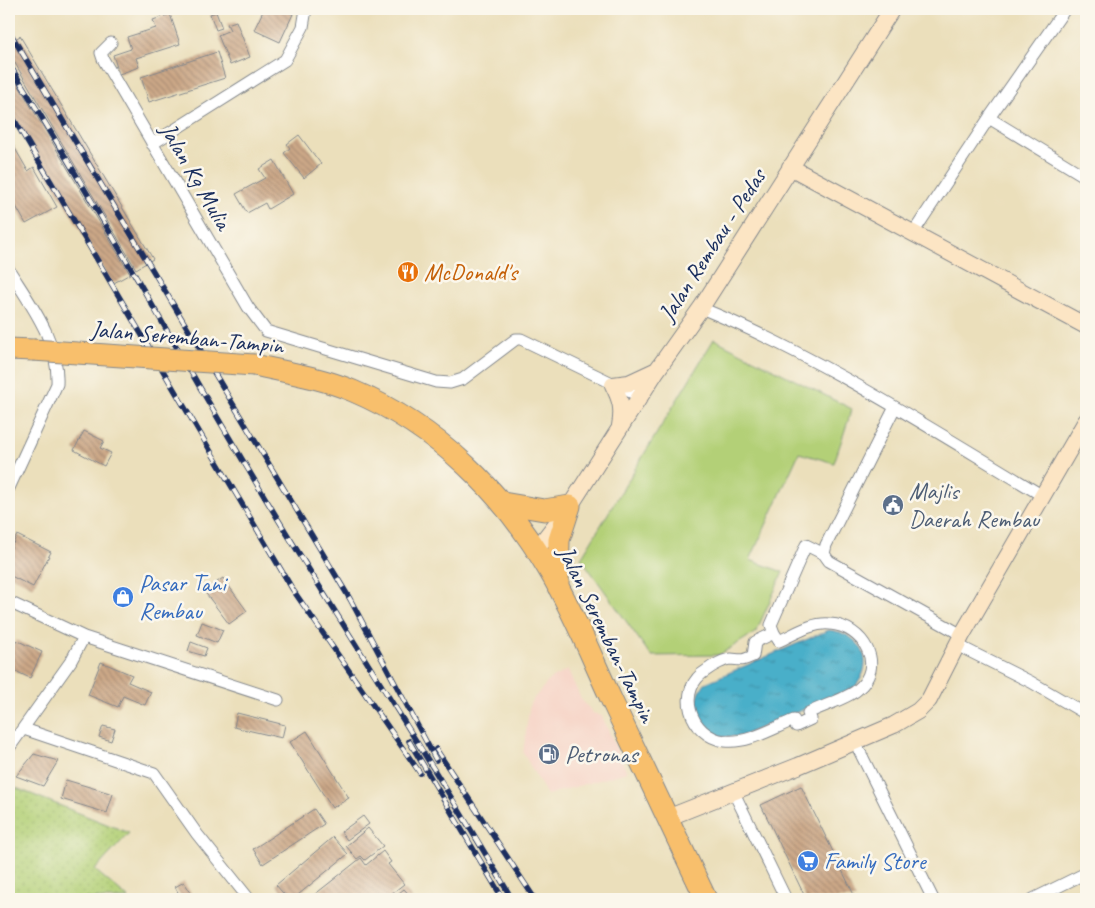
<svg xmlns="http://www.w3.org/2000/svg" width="1095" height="908" font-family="Caveat,sans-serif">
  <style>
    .built { fill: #f6d2c4 }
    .grass { fill: url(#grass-dots); stroke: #67806a }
    .garden { fill: #b3d077; stroke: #67806a }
    .water { fill: url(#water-ripples); stroke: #326f94 }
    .building { fill: url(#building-back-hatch) }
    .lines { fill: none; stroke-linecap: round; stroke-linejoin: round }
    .street-casing { stroke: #83878c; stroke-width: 13 }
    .secondary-casing { stroke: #83878c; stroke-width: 18 }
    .highway-casing { stroke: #83878c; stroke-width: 23 }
    .street { stroke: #fff; stroke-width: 11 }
    .secondary { stroke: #fce5c4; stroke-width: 16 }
    .highway { stroke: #f8bf6c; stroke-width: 21 }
    .rail-casing { stroke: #1b2f5e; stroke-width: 5.5 }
    .rail { stroke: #fbf7ec; stroke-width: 4; stroke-dasharray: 11; stroke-linecap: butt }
    .highway-bridge-casing { stroke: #83878c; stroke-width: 23; stroke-linecap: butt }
    .highway-bridge { stroke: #f8bf6c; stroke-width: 21 }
    .labels { text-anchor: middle; stroke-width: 5; stroke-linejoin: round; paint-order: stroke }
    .street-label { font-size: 24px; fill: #1b2f5e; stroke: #fbf7ec }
    .food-label { font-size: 24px; fill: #c56008; stroke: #fbf7ec; text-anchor: start }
    .service-label { font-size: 24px; fill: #4e5e75; stroke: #fbf7ec; text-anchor: start }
    .shop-label { font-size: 24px; fill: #366cbe; stroke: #fbf7ec; text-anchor: start }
  </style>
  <defs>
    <pattern id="grass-dots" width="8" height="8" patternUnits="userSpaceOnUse" patternTransform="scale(1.25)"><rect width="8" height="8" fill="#b3d077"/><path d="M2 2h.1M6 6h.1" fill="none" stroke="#99b369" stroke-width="1.8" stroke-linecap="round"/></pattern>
    <pattern id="water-ripples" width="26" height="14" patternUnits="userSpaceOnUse" patternTransform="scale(1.25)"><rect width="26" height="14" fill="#4aafc9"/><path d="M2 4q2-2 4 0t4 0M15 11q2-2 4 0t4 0" fill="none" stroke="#3d8fa6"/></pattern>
    <pattern id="building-back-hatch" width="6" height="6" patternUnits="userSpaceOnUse" patternTransform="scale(1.25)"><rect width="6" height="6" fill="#cca887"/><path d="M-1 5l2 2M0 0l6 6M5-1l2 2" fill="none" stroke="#a58972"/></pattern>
  </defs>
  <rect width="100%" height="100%" fill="#fbf7ec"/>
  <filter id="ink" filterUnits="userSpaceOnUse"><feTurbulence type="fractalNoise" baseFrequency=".02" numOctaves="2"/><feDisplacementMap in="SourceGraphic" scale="10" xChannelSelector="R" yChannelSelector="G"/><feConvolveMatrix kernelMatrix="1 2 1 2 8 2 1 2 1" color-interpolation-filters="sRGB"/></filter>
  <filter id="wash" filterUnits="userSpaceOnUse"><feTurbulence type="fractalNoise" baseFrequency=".0096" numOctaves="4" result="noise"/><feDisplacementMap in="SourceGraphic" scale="20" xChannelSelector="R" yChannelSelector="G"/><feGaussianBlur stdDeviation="1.12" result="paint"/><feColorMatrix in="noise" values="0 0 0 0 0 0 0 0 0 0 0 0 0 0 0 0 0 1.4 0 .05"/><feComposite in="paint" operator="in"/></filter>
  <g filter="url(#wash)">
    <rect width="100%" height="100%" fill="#ebdfbb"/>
    <path class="built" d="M568 670 581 699 593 713 602 716 627 772 547 795 523 753 530 703 550 679Z"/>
    <path class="grass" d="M16 788 129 833 95 870 129 899H9V798Z"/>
    <path class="garden" d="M714 339 852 409 834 463 799 453 750 560 783 572 756 632 719 655 651 656 581 558Z"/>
    <path class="water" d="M829 630C862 634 877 662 854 688L741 736 719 737C713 732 704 727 700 721 693 710 698 692 705 683Z"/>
    <g id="blocks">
      <path class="building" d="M264 9H282L293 14 280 42 254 30Z
        M216 12 222 28 216 30 210 14Z
        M170 14 180 44 136 58 139 67 119 74 113 55 131 49 127 37 156 28 153 20Z
        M236 21 250 57 230 65 218 35 230 30 227 24Z
        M20 36 153 259 136 269 9 53V43Z
        M217 52 225 78 149 102 141 77Z
        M9 69 130 274 112 284 9 109Z
        M299 135 321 164 304 178 284 153 290 148 287 144Z
        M9 138 28 171 34 167 57 207 26 224 9 194Z
        M274 160 293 194 268 209 265 203 247 213 236 194 265 178 259 169Z
        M84 431 104 441 100 448 111 453 104 466 74 450Z
        M17 535 51 552 33 587 9 575V552Z
        M223 578 247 611 229 624 204 591Z
        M202 622 223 630 217 643 197 635Z
        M16 640 42 652 30 678 9 668V654Z
        M191 642 207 648 204 656 188 651Z
        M101 662 132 675 128 682 151 692 145 705 123 696 118 707 88 695Z
        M237 713 285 725 282 738 234 727Z
        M103 726 115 729 111 741 99 737Z
        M307 731 349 798 332 808 290 742Z
        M34 754 58 761 43 786 16 776Z
        M66 780 113 794 107 813 61 799Z
        M801 786 856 899H806L761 805Z
        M314 809 324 824 263 864 253 849Z
        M363 816 369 824 347 840 341 832Z
        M368 828 383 846 365 860 361 856 357 859 346 846Z
        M333 837 348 854 293 899H288L276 885Z
        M383 851 391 862 388 864 404 884 391 894 393 898 404 889 413 899H309L361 858 366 865Z
        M184 882 195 899H175L180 896 175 887Z"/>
    </g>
  </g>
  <g filter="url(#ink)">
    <use href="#blocks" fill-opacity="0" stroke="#83878c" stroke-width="1"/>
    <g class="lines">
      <g class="street-casing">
        <path id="street" d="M111 43 101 53 103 59 248 307 266 331 436 382 450 383 463 379 516 339H521L641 397
          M989 118 1086 177
          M152 144 285 60 303 27 306 9
          M913 233 989 118 1065 9
          M9 270C31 305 59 341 57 384L9 488
          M701 308C821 357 931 429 1043 496
          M895 407 826 545 824 554 829 561 962 635
          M9 602 84 637 278 700
          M774 633 779 641C795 634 812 622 830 624 863 626 887 666 857 690 846 699 822 706 808 713L811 719 796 726 794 720C773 728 748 744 725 741 689 736 675 689 707 670 712 666 725 659 731 659 743 660 741 661 753 656L755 642 774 633 771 625 806 545 824 554
          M957 645 1031 682 1086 714
          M24 729 154 773 197 834 249 899
          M855 742 933 899
          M9 748 71 661 84 637
          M734 793 786 899
          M1033 899 1086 873"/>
      </g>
      <g class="secondary-casing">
        <path id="secondary" d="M790 167 1086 326
          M620 426C623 409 621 400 613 385L629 383 657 370
          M536 550 570 506 657 370 701 308 892 9
          M667 818 798 766 894 725 918 711 929 700 962 635 1086 421"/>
      </g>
      <g class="highway-casing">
        <path id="highway" d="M9 349 33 350
          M254 365C287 372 322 378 353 391 438 427 504 493 550 572 574 613 592 658 612 701 643 767 674 833 706 899
          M503 503 544 510 570 506 559 540 558 587"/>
      </g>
      <use href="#street" class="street"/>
      <use href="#secondary" class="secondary"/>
      <use href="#highway" class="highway"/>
      <g class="rail-casing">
        <path id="rail" d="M9 31 350 599 436 760
          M9 64C96 203 174 346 258 486 341 625 431 759 512 899
          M9 111 293 590 420 773
          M409 741 503 899
          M436 749 535 899"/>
      </g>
      <use href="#rail" class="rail"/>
      <g class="highway-bridge-casing">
        <path id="highway-bridge" d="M33 350 254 365"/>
      </g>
      <use href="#highway-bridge" class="highway-bridge"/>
    </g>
  </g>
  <defs>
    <g id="restaurant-disc" transform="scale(1.125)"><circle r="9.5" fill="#e8710a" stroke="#fbf7ec"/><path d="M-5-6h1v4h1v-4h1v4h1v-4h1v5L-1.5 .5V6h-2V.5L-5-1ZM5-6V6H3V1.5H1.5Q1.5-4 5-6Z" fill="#fff"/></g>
    <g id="civic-disc" transform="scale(1.125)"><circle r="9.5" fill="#5c6f8a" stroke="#fbf7ec"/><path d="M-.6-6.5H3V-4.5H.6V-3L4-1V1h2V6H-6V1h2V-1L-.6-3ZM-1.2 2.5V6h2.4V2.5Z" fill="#fff"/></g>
    <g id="shop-disc" transform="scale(1.125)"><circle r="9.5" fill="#3f7fe0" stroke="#fbf7ec"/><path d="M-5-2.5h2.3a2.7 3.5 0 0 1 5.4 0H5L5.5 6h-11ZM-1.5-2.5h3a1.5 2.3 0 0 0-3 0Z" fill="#fff"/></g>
    <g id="fuel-disc" transform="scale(1.125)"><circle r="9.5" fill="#5c6f8a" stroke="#fbf7ec"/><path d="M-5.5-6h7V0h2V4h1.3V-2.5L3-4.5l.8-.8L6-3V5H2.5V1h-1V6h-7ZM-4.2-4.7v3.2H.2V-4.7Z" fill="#fff"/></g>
    <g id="supermarket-disc" transform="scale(1.125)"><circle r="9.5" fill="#3f7fe0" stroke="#fbf7ec"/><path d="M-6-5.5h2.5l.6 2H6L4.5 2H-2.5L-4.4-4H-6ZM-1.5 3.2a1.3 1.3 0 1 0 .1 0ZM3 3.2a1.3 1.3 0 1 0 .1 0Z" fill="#fff"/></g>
  </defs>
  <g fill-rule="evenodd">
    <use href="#restaurant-disc" x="408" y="272"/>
    <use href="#civic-disc" x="893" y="505"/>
    <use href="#shop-disc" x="123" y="597"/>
    <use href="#fuel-disc" x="549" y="754"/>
    <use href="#supermarket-disc" x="808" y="861"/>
  </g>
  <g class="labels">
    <g class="street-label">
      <text transform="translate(196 176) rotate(60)" y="8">Jalan Kg Mulia</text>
      <text transform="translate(712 245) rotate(-57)" y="8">Jalan Rembau - Pedas</text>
      <text transform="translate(187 337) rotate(5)" y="8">Jalan Seremban-Tampin</text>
      <text transform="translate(607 634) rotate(64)" y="8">Jalan Seremban-Tampin</text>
    </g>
    <g class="food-label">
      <text x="424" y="280">McDonald's</text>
    </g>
    <g class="service-label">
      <text x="909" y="499">Majlis<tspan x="909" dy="28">Daerah Rembau</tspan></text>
      <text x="565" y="762">Petronas</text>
    </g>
    <g class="shop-label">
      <text x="139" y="591">Pasar Tani<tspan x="139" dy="28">Rembau</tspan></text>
      <text x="824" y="869">Family Store</text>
    </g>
  </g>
  <rect width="1095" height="908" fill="none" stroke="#fbf7ec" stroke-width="30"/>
</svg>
